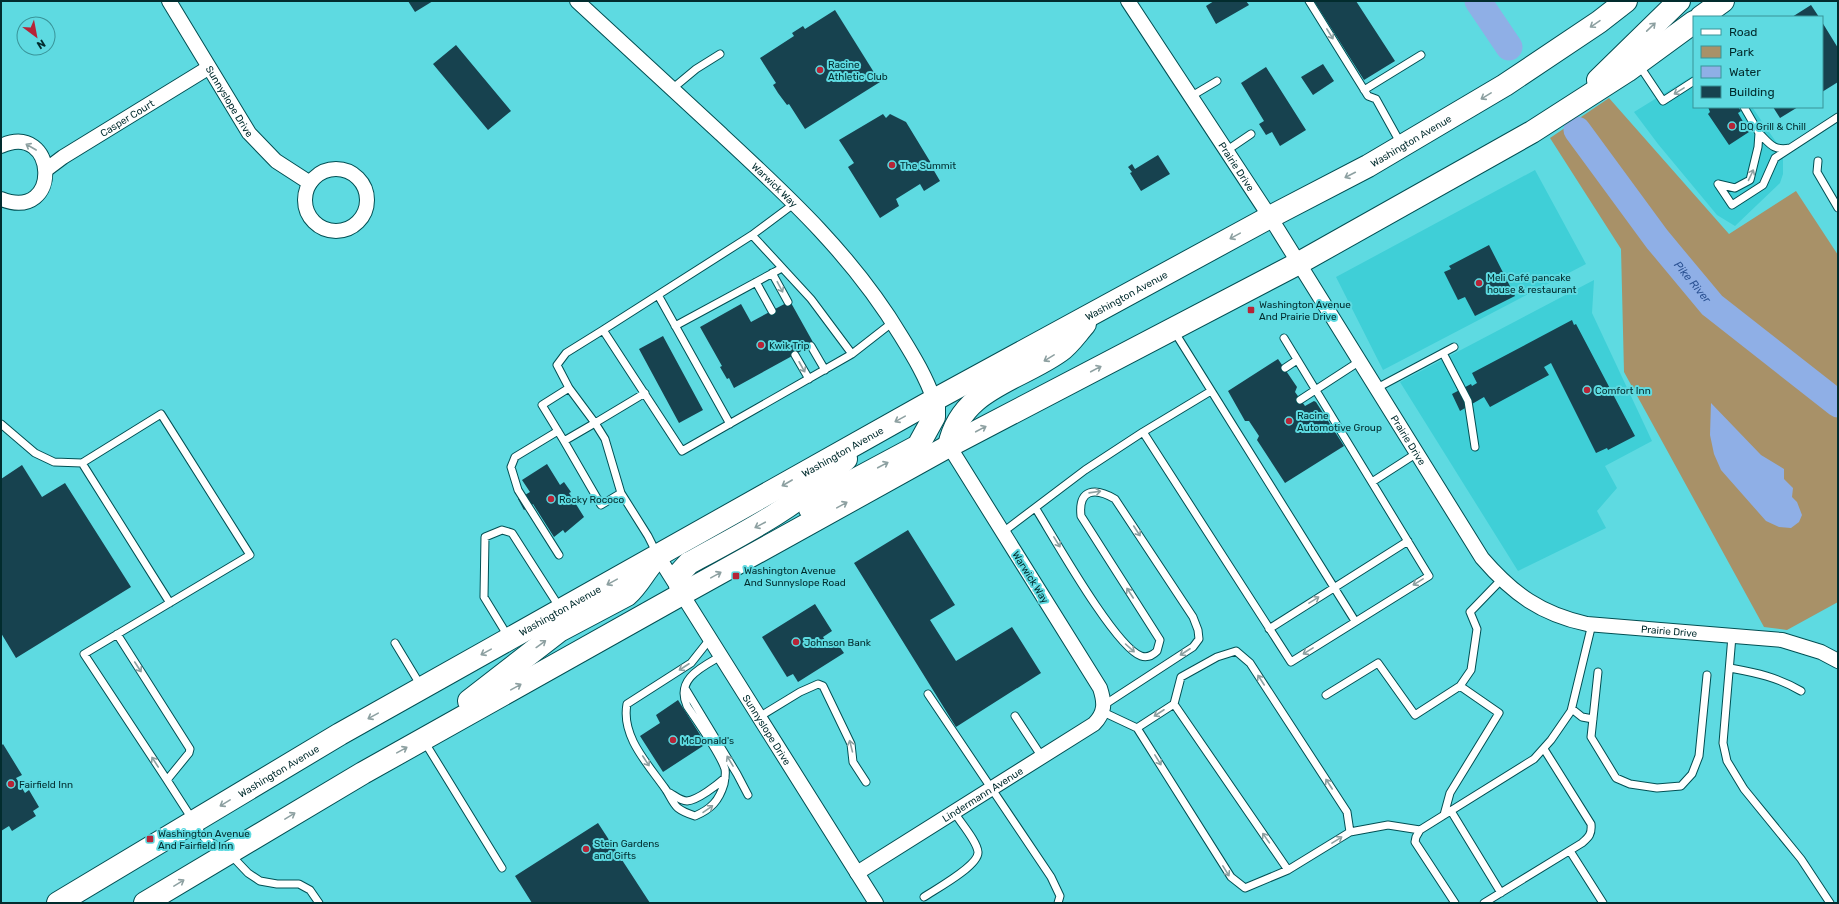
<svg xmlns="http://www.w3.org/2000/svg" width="1839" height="904" font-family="Rubik,sans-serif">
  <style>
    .built { fill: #3fcfd7 }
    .green { fill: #a89168 }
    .water { fill: #8fafe6 }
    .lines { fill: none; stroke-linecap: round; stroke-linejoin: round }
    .river { stroke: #8fafe6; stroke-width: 27 }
    .building { fill: #17424f }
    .service-casing { stroke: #014f53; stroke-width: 9 }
    .minor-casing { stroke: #014f53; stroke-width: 16 }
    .primary-casing { stroke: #014f53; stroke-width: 24 }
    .service { stroke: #fff; stroke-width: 7 }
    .minor { stroke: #fff; stroke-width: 14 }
    .primary { stroke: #fff; stroke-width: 22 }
    .oneway { stroke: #8da0a1 }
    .poi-dot { fill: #b62437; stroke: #5edae1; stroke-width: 1.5 }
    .labels { text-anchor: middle; stroke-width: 4; stroke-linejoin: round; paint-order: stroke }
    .poi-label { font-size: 10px; fill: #022c2e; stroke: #5edae1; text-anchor: start }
    .street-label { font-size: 10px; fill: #022c2e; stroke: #5edae1 }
    .water-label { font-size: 11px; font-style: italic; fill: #2b5293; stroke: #5edae1 }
  </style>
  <rect width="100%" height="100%" fill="#5edae1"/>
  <path class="built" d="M1694 75V107H1752L1783 152V174L1780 183 1735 226 1717 215 1658 144 1634 112Z
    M1535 170 1586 264 1383 370 1336 277Z
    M1594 280 1592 313 1652 441 1605 466 1617 488 1597 511 1606 528 1518 571 1400 382Z"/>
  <path class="green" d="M1609 98 1729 234 1796 191 1838 255V602L1787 630 1764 627 1624 372 1621 249 1550 138Z"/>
  <path class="water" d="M1711 403 1761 455 1784 469V479L1793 488 1792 497 1797 502 1802 515 1799 522 1791 528 1779 527 1766 521 1721 470 1714 454 1710 435Z"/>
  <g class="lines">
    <g class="river">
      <path d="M1478 1 1509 47"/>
      <path id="s1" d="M1577 130 1657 239 1712 305 1838 404"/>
    </g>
  </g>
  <path class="building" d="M408 1H433L415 12Z
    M1214 1H1246L1249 5 1216 24 1206 6Z
    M1314 1H1356L1395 61 1364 80Z
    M1811 5 1819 17H1792Z
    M835 10 880 82 805 129 789 104 787 105 778 93 773 85 776 83 760 58 794 36 792 33 803 26 805 29Z
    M1822 22 1838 48V82L1822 92Z
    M456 45 511 111 488 130 433 64Z
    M1323 64 1334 81 1313 95 1301 77Z
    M1266 67 1306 130 1280 146 1272 132 1266 135 1259 124 1264 121 1241 83Z
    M1708 107H1738L1741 111 1738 113 1749 132 1729 145 1708 114 1710 112Z
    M1773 107H1798L1780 118Z
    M883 114 886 118 890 114 906 122 934 168 933 169 940 181 924 191 920 184 896 199 899 206 880 218 848 167 854 163 839 140Z
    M1158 155 1170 174 1141 191 1130 173 1132 172 1128 167 1132 164 1135 169Z
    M1489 245 1515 296 1475 316 1465 297 1458 300 1444 272 1451 269 1449 266Z
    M790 301 814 344 734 388 729 378 727 379 720 367 722 366 700 327 741 304 751 322Z
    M1572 320 1574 325 1576 324 1635 436 1608 450 1607 448 1596 453 1551 363 1544 367 1549 375 1490 407 1484 397 1460 411 1452 394 1471 384 1472 386 1477 383 1472 373Z
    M663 336 703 410 679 423 639 349Z
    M1278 359 1297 387 1295 392 1305 406 1314 401 1316 402 1344 446 1285 483 1257 440 1259 436 1249 421H1245L1228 391Z
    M547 464 560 485 564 482 571 492 569 493 584 517 565 533 563 530 554 537 533 504 524 510 518 499 530 492 522 480Z
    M22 465 42 497 65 483 131 587 16 658 1 633V479Z
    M908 530 955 605 930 620 956 661 1012 627 1041 673 956 727 854 563Z
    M815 604 832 631 823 637 828 645 835 640 844 653 798 682 793 674 787 677 762 637Z
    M678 700 706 744 663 772 640 736 660 723 656 715Z
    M3 744 22 775 16 778 25 793 29 790 39 807 33 811 36 816 12 831 9 826 1 831V746Z
    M598 823 650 903H532L515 876Z"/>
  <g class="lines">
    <g class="service-casing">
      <path id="service" d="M1309 1 1368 96 1376 99 1401 144
        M1639 65 1663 101 1694 81
        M672 89 696 69 720 54
        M1364 90 1421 55
        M1190 97 1217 81
        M1759 133C1770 144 1773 151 1790 148
        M1226 151 1251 134
        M1818 161 1817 172 1838 208
        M1718 184 1732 205 1763 185 1775 158 1838 117
        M1718 184 1735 188 1750 180 1758 147 1759 133 1744 107
        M795 203 752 235 811 299 852 354 893 322
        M752 235 603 330 682 451 852 354
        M772 273 788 302
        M756 282 772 311
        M658 295 730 424
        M675 326 782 268
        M603 330 566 353 557 365 569 388 595 423 645 393
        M1174 331 1355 621
        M811 346 825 370
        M1443 353 1468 401 1475 447
        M795 355 809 379
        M1285 368 1297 360
        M1377 388 1454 347
        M1211 391 1143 432 1291 662 1429 576 1284 338
        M1300 400 1360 361
        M1 424 35 453 54 462 82 463
        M558 431 515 457 511 467 518 490 559 555
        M564 441 542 405 569 388
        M1372 482 1417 453
        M621 493 601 505 564 441 595 423 605 439 621 493 648 536 657 554
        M1036 509C1053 536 1115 647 1141 656 1147 658 1153 655 1157 651L1160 640 1081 516C1078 489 1095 487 1115 499L1193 617 1198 630 1199 639 1193 647 1104 705
        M1003 532 1085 470 1143 432
        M1269 629 1408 541
        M117 634 190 749 189 753 167 780 84 654C139 621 195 588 250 555L161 414 82 463 170 603
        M1732 636 1723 743 1727 761 1744 789 1801 859 1830 903
        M509 638 484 597 485 537 502 530 512 533 560 608
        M710 639 691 663 627 704C621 736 647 763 664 787 669 793 672 803 678 808 683 812 689 814 695 816 711 809 719 801 724 784 725 779 726 774 725 769 720 753 697 721 687 706 675 679 702 667 721 656
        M395 643 421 686
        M1730 668C1757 673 1777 677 1801 691
        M1598 672 1591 737 1616 778 1630 784 1657 788 1681 786 1692 774 1699 756 1707 675
        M685 688 737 774 748 795
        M928 694 1051 877 1060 896 1058 903
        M1326 695 1378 663 1415 715 1460 686 1471 670 1477 629 1470 612 1501 580
        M1174 704 1288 870
        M1572 709 1582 717 1593 719
        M1103 712 1137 728 1231 877 1245 888 1288 870 1350 832 1388 825 1420 830
        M1015 716 1042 757
        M759 717 800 692 818 684 823 686 851 744 853 762 866 782
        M1137 728 1174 704 1181 677 1217 657 1236 651 1250 663 1347 812 1350 832
        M424 741 502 868
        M167 780 205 839 229 853 248 873 260 881 277 884H299L310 890 319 903
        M670 793C675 796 681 801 687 801 698 800 717 785 725 778
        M1451 811 1501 893
        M1444 815 1450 793 1499 713 1460 686
        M1570 851 1603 903
        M924 897C934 890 979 866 978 852 977 841 960 822 954 812
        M1455 903 1415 842 1416 837 1420 830 1534 759 1551 740 1571 711 1592 624
        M1484 903 1582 843C1589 837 1592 834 1591 824L1544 749"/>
    </g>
    <g class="minor-casing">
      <g id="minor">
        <path id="s2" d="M169 1 249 133 276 161 310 183"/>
        <path id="s3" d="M577 1C625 45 673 90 721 134 789 197 853 256 901 336 914 357 926 377 934 400"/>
        <path id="s4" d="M1128 1 1270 217 1482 558C1513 594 1541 614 1587 624L1782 640 1821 652 1838 661"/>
        <path d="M1 146C57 120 63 223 1 199"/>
        <path id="s5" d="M47 169 63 157 208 68"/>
        <circle cx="336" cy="200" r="31"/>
        <path id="s6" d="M658 556 876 903"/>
        <path id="s7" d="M857 873 1094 724C1105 713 1105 703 1100 688L949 446"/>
      </g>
    </g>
    <g class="primary-casing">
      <g id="primary">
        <path d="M1701 17 1723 1"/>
        <path d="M1598 80 1679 1"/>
        <path d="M949 446C961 388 1018 381 1060 351 1069 345 1077 333 1085 324"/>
        <path d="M810 509 834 491 918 446 934 417V400"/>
        <path d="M682 594 678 575 689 563C745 533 800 505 846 459"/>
        <path d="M469 701 559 631 627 595C639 584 644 572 654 561"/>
        <path id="s8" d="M58 903 340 734 934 400 1270 217 1368 166 1505 85 1599 22 1626 1"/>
        <path d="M145 903 363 773 682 594 949 446 1299 263 1532 132 1627 71 1694 22"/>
      </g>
    </g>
    <use href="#service" class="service"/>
    <use href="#minor" class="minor"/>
    <use href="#primary" class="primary"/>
  </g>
  <defs><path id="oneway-shaft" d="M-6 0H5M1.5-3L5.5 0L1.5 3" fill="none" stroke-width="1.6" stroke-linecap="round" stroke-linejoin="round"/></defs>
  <g class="oneway">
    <use href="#oneway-shaft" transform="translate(1595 24) rotate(146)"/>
    <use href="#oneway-shaft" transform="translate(1651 27) rotate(-44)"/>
    <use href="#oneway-shaft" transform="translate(1330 34) rotate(58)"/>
    <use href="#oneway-shaft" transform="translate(1679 91) rotate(148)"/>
    <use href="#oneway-shaft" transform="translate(1486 96) rotate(149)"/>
    <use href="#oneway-shaft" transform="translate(31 147) rotate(-150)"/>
    <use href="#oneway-shaft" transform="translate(1350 175) rotate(153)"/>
    <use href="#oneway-shaft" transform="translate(1751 175) rotate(-65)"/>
    <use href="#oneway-shaft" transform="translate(1235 236) rotate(151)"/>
    <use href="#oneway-shaft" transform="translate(780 287) rotate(62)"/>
    <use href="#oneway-shaft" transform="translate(1049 358) rotate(149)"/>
    <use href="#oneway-shaft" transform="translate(802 367) rotate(61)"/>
    <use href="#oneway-shaft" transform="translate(1096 369) rotate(-28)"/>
    <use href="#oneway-shaft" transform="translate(900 419) rotate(151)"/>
    <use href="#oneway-shaft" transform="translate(981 429) rotate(-28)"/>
    <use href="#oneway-shaft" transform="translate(883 465) rotate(-28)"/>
    <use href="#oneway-shaft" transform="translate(787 483) rotate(150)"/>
    <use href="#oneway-shaft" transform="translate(1095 492) rotate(-8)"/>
    <use href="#oneway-shaft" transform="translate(842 505) rotate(-29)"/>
    <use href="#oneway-shaft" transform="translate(760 525) rotate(152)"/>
    <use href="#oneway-shaft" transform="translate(1137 531) rotate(57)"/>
    <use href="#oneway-shaft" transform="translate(1057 542) rotate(58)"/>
    <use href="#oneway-shaft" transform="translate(716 575) rotate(-29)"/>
    <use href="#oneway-shaft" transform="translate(612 582) rotate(151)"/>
    <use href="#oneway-shaft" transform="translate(1418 582) rotate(149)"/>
    <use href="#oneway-shaft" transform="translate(1130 593) rotate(-123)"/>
    <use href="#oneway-shaft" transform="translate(1314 600) rotate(-32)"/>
    <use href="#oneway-shaft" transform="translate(541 644) rotate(-36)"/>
    <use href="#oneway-shaft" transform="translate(1130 648) rotate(42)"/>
    <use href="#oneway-shaft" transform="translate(1308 651) rotate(148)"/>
    <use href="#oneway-shaft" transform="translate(486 652) rotate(151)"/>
    <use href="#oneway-shaft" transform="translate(1185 652) rotate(147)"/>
    <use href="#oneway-shaft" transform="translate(138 667) rotate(57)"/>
    <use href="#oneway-shaft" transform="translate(684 667) rotate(147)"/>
    <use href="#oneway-shaft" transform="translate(1261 680) rotate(-123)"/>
    <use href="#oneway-shaft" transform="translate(516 687) rotate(-29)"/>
    <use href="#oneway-shaft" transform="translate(1159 713) rotate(147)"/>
    <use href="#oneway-shaft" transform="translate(373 716) rotate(151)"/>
    <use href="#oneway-shaft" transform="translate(851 746) rotate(-104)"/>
    <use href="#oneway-shaft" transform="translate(402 750) rotate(-29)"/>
    <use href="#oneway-shaft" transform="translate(1158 760) rotate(58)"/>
    <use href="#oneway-shaft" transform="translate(646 761) rotate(57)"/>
    <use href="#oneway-shaft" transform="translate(730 761) rotate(-121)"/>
    <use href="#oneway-shaft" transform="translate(155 762) rotate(-123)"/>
    <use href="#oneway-shaft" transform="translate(1329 784) rotate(-123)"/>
    <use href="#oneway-shaft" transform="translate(225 803) rotate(149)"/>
    <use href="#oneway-shaft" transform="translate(708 809) rotate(-35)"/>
    <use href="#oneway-shaft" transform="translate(290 816) rotate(-31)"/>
    <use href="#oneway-shaft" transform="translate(1266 838) rotate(-125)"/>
    <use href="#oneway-shaft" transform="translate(1337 840) rotate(-32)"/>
    <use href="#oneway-shaft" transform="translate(1226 871) rotate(58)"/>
    <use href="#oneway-shaft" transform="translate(179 883) rotate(-31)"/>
  </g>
  <g class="poi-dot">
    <circle cx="820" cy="70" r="4"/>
    <circle cx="1732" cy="126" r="4"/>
    <circle cx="892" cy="165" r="4"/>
    <circle cx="1479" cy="283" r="4"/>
    <rect x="1247" y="306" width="8" height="8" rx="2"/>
    <circle cx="761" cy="345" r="4"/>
    <circle cx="1587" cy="390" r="4"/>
    <circle cx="1289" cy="421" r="4"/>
    <circle cx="551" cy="499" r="4"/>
    <rect x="732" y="572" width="8" height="8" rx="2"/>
    <circle cx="796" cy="642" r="4"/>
    <circle cx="673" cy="740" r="4"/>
    <circle cx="11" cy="784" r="4"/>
    <rect x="146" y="835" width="8" height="8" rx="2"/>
    <circle cx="586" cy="849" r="4"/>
  </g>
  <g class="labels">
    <g class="poi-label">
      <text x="828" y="68">Racine<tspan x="828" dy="12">Athletic Club</tspan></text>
      <text x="1740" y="130">DQ Grill &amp; Chill</text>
      <text x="900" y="169">The Summit</text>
      <text x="1487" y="281">Meli Café pancake<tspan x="1487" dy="12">house &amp; restaurant</tspan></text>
      <text x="1259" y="308">Washington Avenue<tspan x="1259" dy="12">And Prairie Drive</tspan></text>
      <text x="769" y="349">Kwik Trip</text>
      <text x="1595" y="394">Comfort Inn</text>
      <text x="1297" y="419">Racine<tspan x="1297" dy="12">Automotive Group</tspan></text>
      <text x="559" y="503">Rocky Rococo</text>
      <text x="744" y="574">Washington Avenue<tspan x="744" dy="12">And Sunnyslope Road</tspan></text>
      <text x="804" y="646">Johnson Bank</text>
      <text x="681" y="744">McDonald's</text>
      <text x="19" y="788">Fairfield Inn</text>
      <text x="158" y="837">Washington Avenue<tspan x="158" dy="12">And Fairfield Inn</tspan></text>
      <text x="594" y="847">Stein Gardens<tspan x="594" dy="12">and Gifts</tspan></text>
    </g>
    <g class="street-label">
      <text dy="4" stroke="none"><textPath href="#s2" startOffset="117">Sunnyslope Drive</textPath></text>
      <text dy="4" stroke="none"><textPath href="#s5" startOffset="95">Casper Court</textPath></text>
      <text dy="4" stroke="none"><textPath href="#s8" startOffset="1553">Washington Avenue</textPath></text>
      <text dy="4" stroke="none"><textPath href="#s4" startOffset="198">Prairie Drive</textPath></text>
      <text dy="4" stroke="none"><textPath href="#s3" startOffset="270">Warwick Way</textPath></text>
      <text dy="4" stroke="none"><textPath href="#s8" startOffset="1229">Washington Avenue</textPath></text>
      <text dy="4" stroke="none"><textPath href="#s4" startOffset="521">Prairie Drive</textPath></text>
      <text dy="4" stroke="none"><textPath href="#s8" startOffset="905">Washington Avenue</textPath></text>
      <text transform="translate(1031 577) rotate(58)" y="4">Warwick Way</text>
      <text dy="4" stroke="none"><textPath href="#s8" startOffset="581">Washington Avenue</textPath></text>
      <text dy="4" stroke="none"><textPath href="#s4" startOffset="869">Prairie Drive</textPath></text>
      <text dy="4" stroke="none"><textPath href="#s6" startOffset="205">Sunnyslope Drive</textPath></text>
      <text dy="4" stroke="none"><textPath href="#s8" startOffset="257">Washington Avenue</textPath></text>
      <text dy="4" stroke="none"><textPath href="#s7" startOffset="148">Lindermann Avenue</textPath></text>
    </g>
    <g class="water-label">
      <text dy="4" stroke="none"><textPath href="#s1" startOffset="191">Pike River</textPath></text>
    </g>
  </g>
  <rect width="1839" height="904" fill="none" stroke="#022c2e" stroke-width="4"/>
  <rect x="1693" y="16" width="130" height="92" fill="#5edae1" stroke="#399499"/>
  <rect x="1701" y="29" width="20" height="6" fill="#ffffff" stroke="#399499"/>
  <text x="1729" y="36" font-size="12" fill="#022c2e">Road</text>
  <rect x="1701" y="46" width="20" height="12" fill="#a89168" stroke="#399499"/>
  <text x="1729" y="56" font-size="12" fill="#022c2e">Park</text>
  <rect x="1701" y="66" width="20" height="12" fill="#8fafe6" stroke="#399499"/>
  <text x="1729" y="76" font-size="12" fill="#022c2e">Water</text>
  <rect x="1701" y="86" width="20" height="12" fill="#17424f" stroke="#399499"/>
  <text x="1729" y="96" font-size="12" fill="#022c2e">Building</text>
  <g transform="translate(36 36) rotate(148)"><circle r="19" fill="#5edae1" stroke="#399499"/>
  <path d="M0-3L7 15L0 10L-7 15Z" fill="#b62437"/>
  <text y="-6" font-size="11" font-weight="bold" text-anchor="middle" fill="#022c2e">N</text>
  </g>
</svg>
